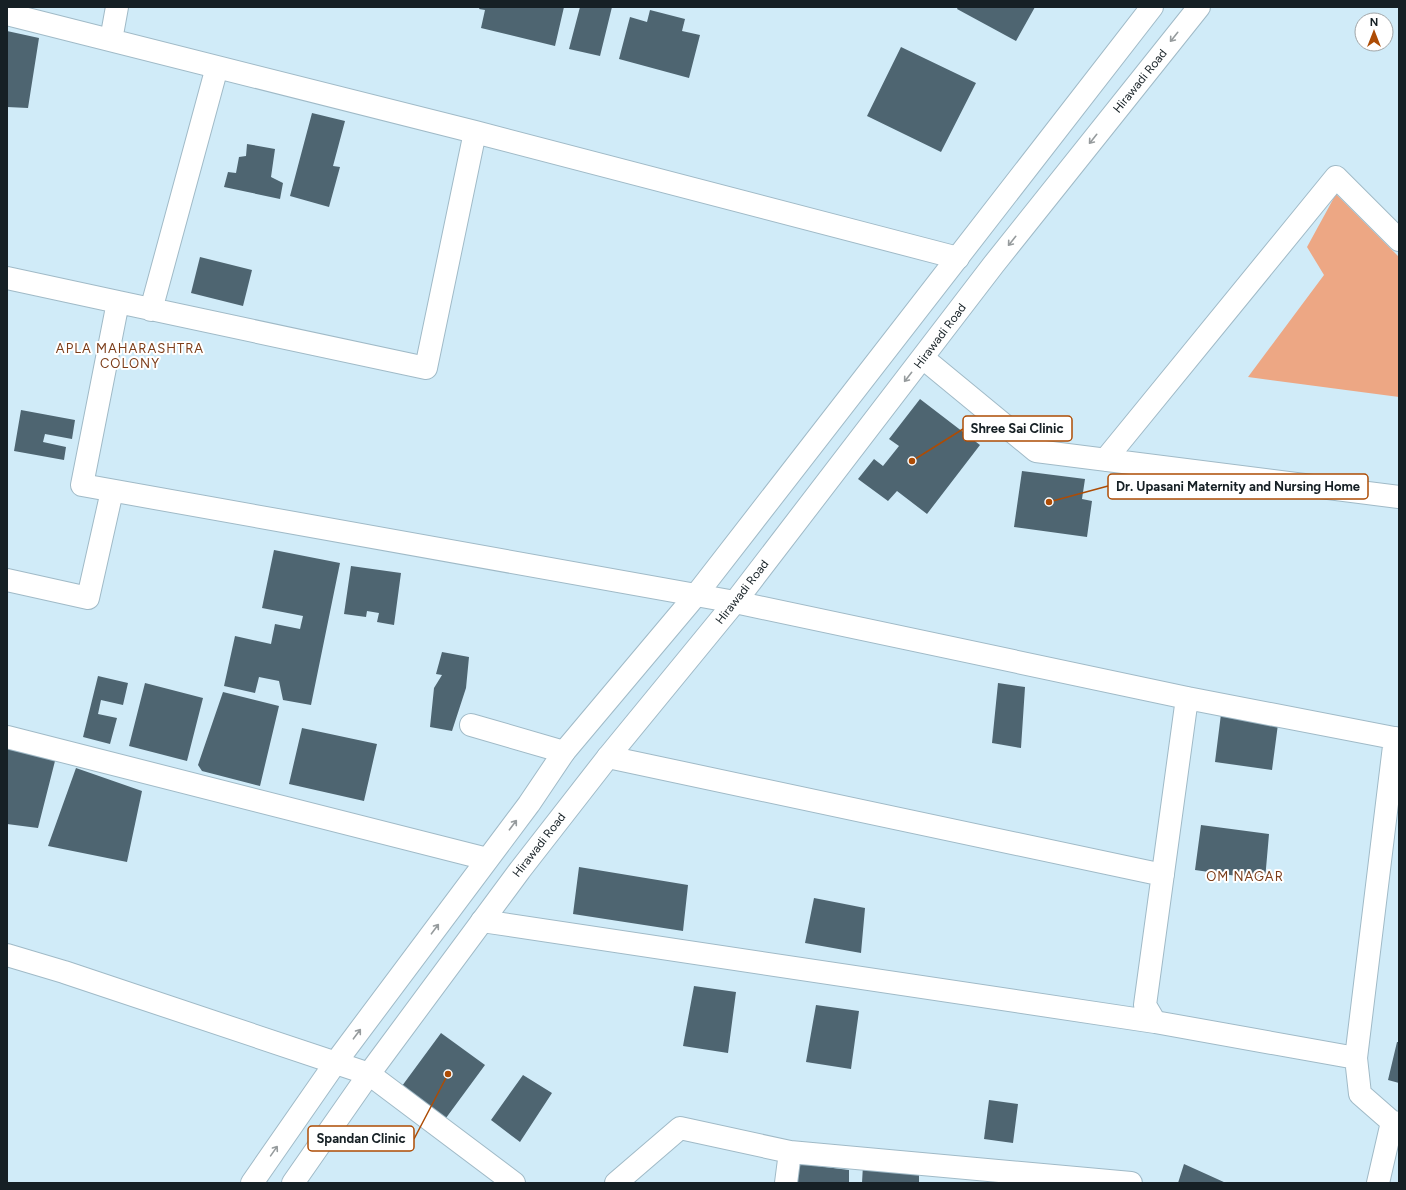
<svg xmlns="http://www.w3.org/2000/svg" width="1406" height="1190" font-family="Figtree,sans-serif">
  <style>
    .green { fill: #eda784 }
    .building { fill: #4e6571 }
    .lines { fill: none; stroke-linecap: round; stroke-linejoin: round }
    .street-casing { stroke: #a0bac7; stroke-width: 24 }
    .secondary-casing { stroke: #a0bac7; stroke-width: 24 }
    .street { stroke: #fff; stroke-width: 22 }
    .secondary { stroke: #fff; stroke-width: 22 }
    .oneway { stroke: #969b9d }
    .labels { text-anchor: middle; stroke-width: 4; stroke-linejoin: round; paint-order: stroke }
    .street-label { font-size: 12px; fill: #162025; stroke: #fff }
    .neighbourhood-label { font-size: 13px; letter-spacing: 1px; fill: #7c3d19; stroke: #fff }
    .leader { fill: none; stroke: #ad4c05; stroke-width: 1.5 }
    .callout-dot { fill: #ad4c05; stroke: #fff; stroke-width: 1.5 }
    .callout { fill: #fff; stroke: #ad4c05; stroke-width: 1.5 }
    .callout-label { font-size: 13px; text-anchor: middle; font-weight: bold; fill: #162025 }
  </style>
  <rect width="100%" height="100%" fill="#d0ebf8"/>
  <path class="green" d="M1336 194 1399 257V397L1248 377 1324 275 1307 247Z"/>
  <path class="building" d="M480 7H564L555 46 481 28 485 10 479 9Z
    M580 7H612L600 56 569 49Z
    M958 7H1035L1016 41 957 9Z
    M650 10 685 19 682 31 700 35 689 78 619 59 630 17 647 22Z
    M7 31 39 38 28 108 7 107Z
    M901 47 976 83 941 152 867 116Z
    M312 113 345 121 333 166 340 167 329 207 290 196Z
    M247 144 275 149 271 177 283 183 280 199 224 187 228 172 236 173 239 157 246 156Z
    M200 257 252 270 243 306 191 293Z
    M920 399 980 445 927 514 897 491 888 501 858 479 874 459 883 466 899 446 889 439Z
    M21 410 75 420 72 439 45 434 43 442 66 447 64 460 14 451Z
    M1022 471 1085 479 1082 499 1092 501 1087 537 1014 527Z
    M274 550 340 563 311 705 283 700 279 681 259 677 255 693 224 686 235 636 271 644 275 624 300 629 303 616 262 608Z
    M351 566 401 573 394 625 377 622 379 613 367 611 366 617 344 614Z
    M442 652 469 657 466 688 452 731 430 727 434 688 442 675 436 674Z
    M98 676 128 683 123 705 101 700 98 714 117 718 110 744 83 737Z
    M145 683 203 698 187 761 129 746Z
    M998 683 1025 687 1021 748 992 743Z
    M223 692 279 706 260 786 202 771 198 765Z
    M1221 714 1278 724 1272 770 1215 762Z
    M302 728 377 744 364 801 289 784Z
    M7 747 55 761 38 828 7 824Z
    M76 768 142 791 127 862 48 846Z
    M1201 825 1269 834 1265 880 1195 870Z
    M579 867 688 885 683 931 573 914Z
    M814 898 865 908 861 953 805 943Z
    M694 986 736 992 728 1053 683 1046Z
    M816 1005 859 1011 851 1069 806 1062Z
    M441 1033 485 1065 446 1118 402 1086Z
    M1397 1042H1399V1083L1388 1080Z
    M523 1075 552 1093 520 1142 491 1120Z
    M989 1100 1018 1104 1013 1143 984 1139Z
    M793 1163 849 1170V1183H792Z
    M1184 1164 1226 1183H1178Z
    M863 1165 919 1172V1183H862Z"/>
  <g class="lines">
    <g class="street-casing">
      <path id="street" d="M7 14 475 132 958 258
        M111 40 117 7
        M7 278 118 302 82 485 735 602 1187 698 1399 739
        M118 302 426 368 475 132
        M151 310 217 67
        M923 358 1036 451 1399 497
        M1105 460 1336 177 1399 240
        M7 580 88 598 112 491
        M1187 698 1145 1005 1155 1022 1356 1058
        M471 725 564 752
        M7 737 487 859
        M1395 738 1356 1058 1360 1094 1392 1122 1399 1123
        M608 757 1163 875
        M482 921 1155 1022
        M7 955 64 972 369 1074 514 1183
        M616 1183 680 1128 790 1152 1131 1183
        M786 1183 790 1152
        M1378 1183 1392 1122"/>
    </g>
    <g class="secondary-casing">
      <path id="secondary" d="M252 1183 336 1062 529 804 564 752 696 595 1152 7
        M293 1183 369 1074 520 870 608 757 735 602 994 264 1199 7"/>
    </g>
    <use href="#street" class="street"/>
    <use href="#secondary" class="secondary"/>
  </g>
  <defs><path id="oneway-shaft" d="M-6 0H5M1.5-3L5.5 0L1.5 3" fill="none" stroke-width="1.6" stroke-linecap="round" stroke-linejoin="round"/></defs>
  <g class="oneway">
    <use href="#oneway-shaft" transform="translate(1174 37) rotate(129)"/>
    <use href="#oneway-shaft" transform="translate(1093 139) rotate(129)"/>
    <use href="#oneway-shaft" transform="translate(1012 241) rotate(129)"/>
    <use href="#oneway-shaft" transform="translate(908 377) rotate(128)"/>
    <use href="#oneway-shaft" transform="translate(513 825) rotate(-53)"/>
    <use href="#oneway-shaft" transform="translate(435 929) rotate(-53)"/>
    <use href="#oneway-shaft" transform="translate(357 1034) rotate(-53)"/>
    <use href="#oneway-shaft" transform="translate(274 1151) rotate(-55)"/>
  </g>
  <g class="labels">
    <g class="street-label">
      <text transform="translate(1140 81) rotate(-51)" y="4">Hirawadi Road</text>
      <text transform="translate(940 336) rotate(-53)" y="4">Hirawadi Road</text>
      <text transform="translate(742 592) rotate(-52)" y="4">Hirawadi Road</text>
      <text transform="translate(539 845) rotate(-52)" y="4">Hirawadi Road</text>
    </g>
    <g class="neighbourhood-label">
      <text x="130" y="353">APLA MAHARASHTRA<tspan x="130" dy="15">COLONY</tspan></text>
      <text x="1245" y="881">OM NAGAR</text>
    </g>
  </g>
  <path class="leader" d="M912 461L963 429M1049 502L1108 486M448 1074L414 1139"/>
  <g class="callout-dot">
    <circle cx="912" cy="461" r="4"/>
    <circle cx="1049" cy="502" r="4"/>
    <circle cx="448" cy="1074" r="4"/>
  </g>
  <g class="callout">
    <rect x="963" y="416" width="109" height="25" rx="4"/>
    <rect x="1108" y="474" width="260" height="25" rx="4"/>
    <rect x="308" y="1126" width="106" height="25" rx="4"/>
  </g>
  <g class="callout-label">
    <text x="1017" y="433">Shree Sai Clinic</text>
    <text x="1238" y="491">Dr. Upasani Maternity and Nursing Home</text>
    <text x="361" y="1143">Spandan Clinic</text>
  </g>
  <rect width="1406" height="1190" fill="none" stroke="#162025" stroke-width="16"/>
  <g transform="translate(1374 32)"><circle r="19" fill="#ffffff" stroke="#a2a6a8"/>
  <path d="M0-3L7 15L0 10L-7 15Z" fill="#ad4c05"/>
  <text y="-6" font-size="11" font-weight="bold" text-anchor="middle" fill="#162025">N</text>
  </g>
</svg>
